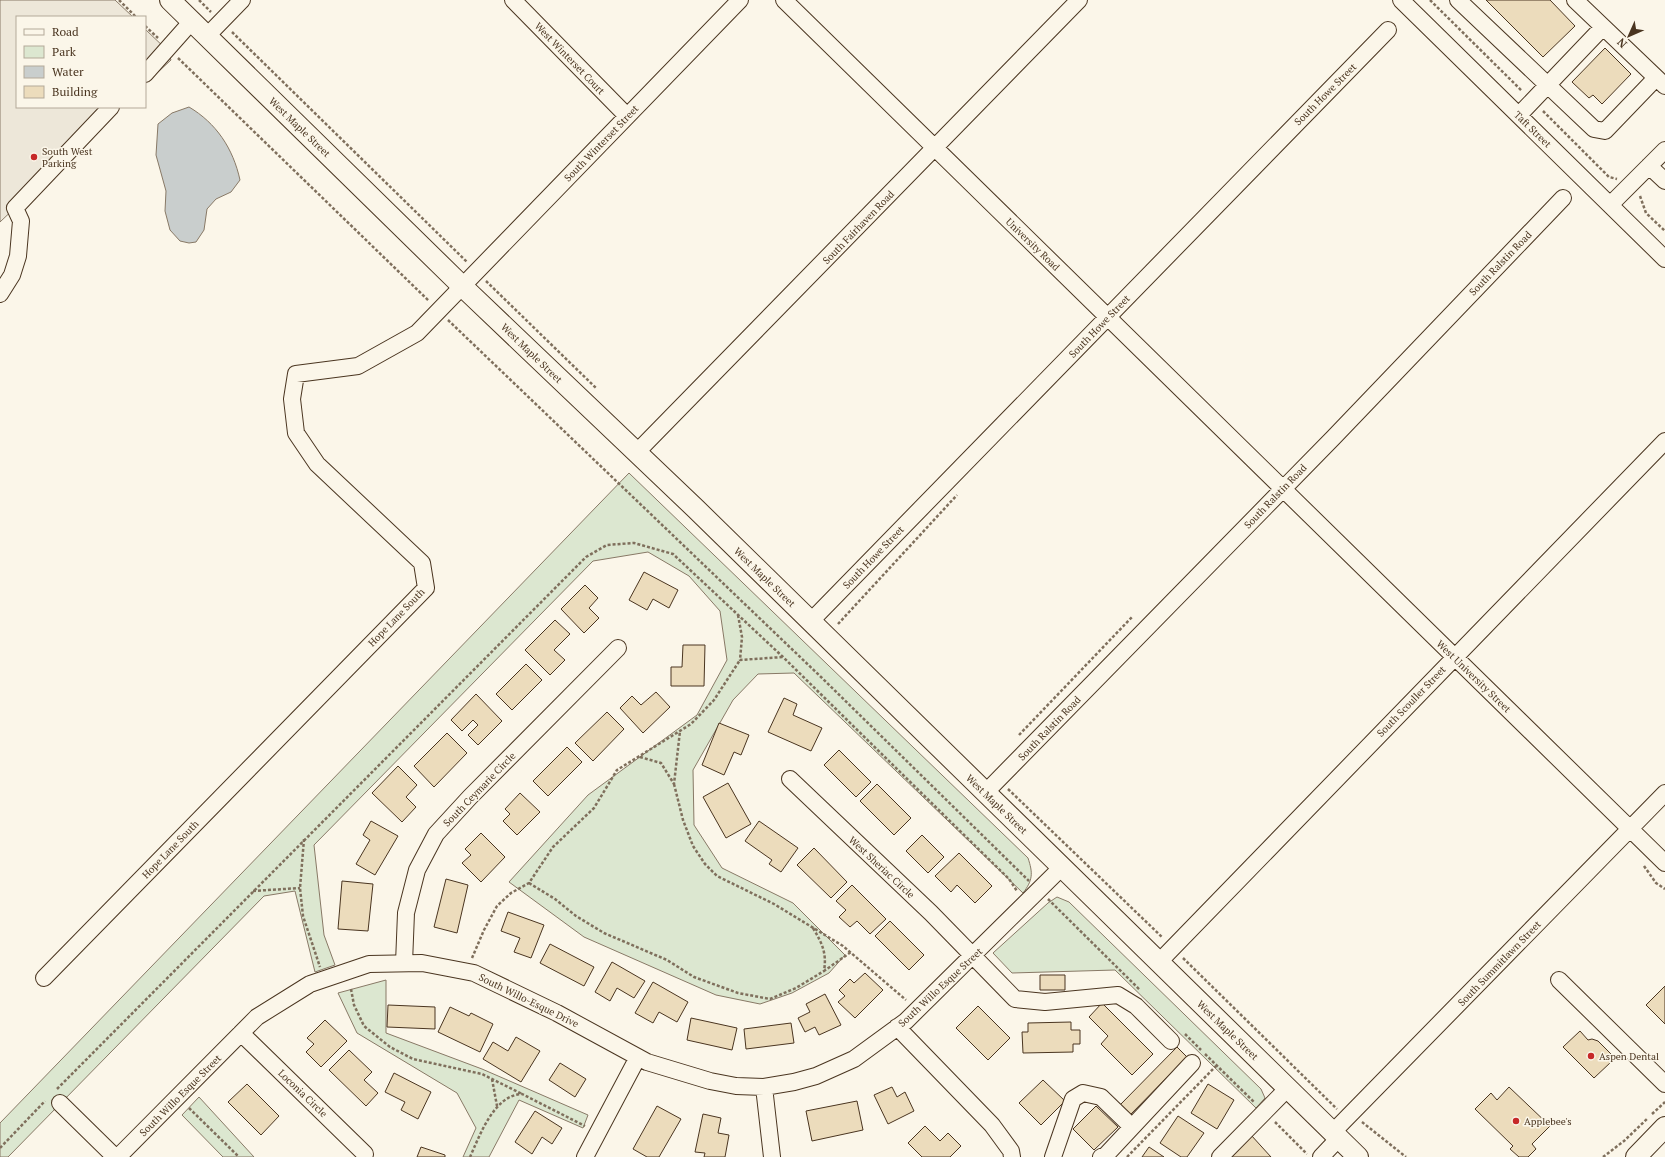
<svg xmlns="http://www.w3.org/2000/svg" width="1665" height="1157" font-family="'PT Serif',serif">
  <style>
    .green { fill: #dce7d0; stroke: #887966 }
    .parking { fill: #ede7d9; stroke: #887966 }
    .water { fill: #c9cecd; stroke: #887966 }
    .building { fill: #ecdcbc; stroke: #4a3520 }
    .lines { fill: none; stroke-linecap: round; stroke-linejoin: round }
    .minor-casing { stroke: #4a3520; stroke-width: 18 }
    .major-casing { stroke: #4a3520; stroke-width: 22 }
    .path { stroke: #7f6f5c; stroke-width: 2.5; stroke-dasharray: 3 2; stroke-linecap: butt }
    .minor { stroke: #fbf6e9; stroke-width: 16 }
    .major { stroke: #fbf6e9; stroke-width: 20 }
    .poi-dot { fill: #c62828; stroke: #fbf6e9; stroke-width: 1.5 }
    .labels { text-anchor: middle; stroke-width: 3; stroke-linejoin: round; paint-order: stroke }
    .street-label { font-size: 10px; fill: #4a3520; stroke: #fbf6e9 }
    .poi-label { font-size: 10px; fill: #4a3520; stroke: #fbf6e9; text-anchor: start }
  </style>
  <rect width="100%" height="100%" fill="#fbf6e9"/>
  <path class="green" d="M629 473 1028 858C1033 873 1033 880 1023 893L794 673 758 674 733 700 693 770 694 825 722 868 793 903 845 955 829 973 792 993 760 1004 716 995 584 937 509 882 588 795 697 715 727 660 720 611 689 576 648 552 593 561 314 845 324 935 335 965 315 972 295 891 264 896 8 1157H0V1123Z
    M1057 897 1069 902 1261 1089 1265 1098 1256 1108 1115 970 1012 973 993 953 1048 903Z
    M386 980V1033L482 1069 588 1115 583 1128 519 1100 489 1157H463L476 1128 457 1093 357 1033 338 993Z
    M199 1097 254 1157H223L182 1115Z"/>
  <path class="parking" d="M0 0H115L133 17H17V107H121L0 222Z
    M145 29 167 50 171 60 145 84Z"/>
  <path class="water" d="M189 107C216 123 233 148 240 180L231 192 216 199 207 209 204 230 196 242 189 243 180 241 170 230 165 211 166 191 156 155 158 124 172 113Z"/>
  <path class="building" d="M1486 0H1550L1575 26 1543 57Z
    M1605 48 1631 74 1602 104 1593 95 1589 98 1572 82Z
    M644 572 678 590 669 608 653 599 647 610 629 600Z
    M585 585 598 598 589 608 599 618 584 633 561 609Z
    M555 620 570 634 554 650 565 660 550 675 525 650Z
    M683 645H705L704 686H671V667H682Z
    M526 664 542 680 512 710 496 694Z
    M656 692 670 707 643 733 620 708 632 696 641 705Z
    M476 694 502 721 478 745 468 735 478 725 473 720 462 731 451 720Z
    M784 698 797 704 793 715 822 728 811 751 768 732Z
    M607 712 624 729 593 761 575 743Z
    M719 723 749 735 741 755 734 752 724 775 702 765Z
    M447 733 467 753 434 787 414 766Z
    M567 747 582 762 548 796 533 781Z
    M839 750 871 782 856 797 824 765Z
    M398 766 417 785 406 797 416 807 402 822 372 793Z
    M728 783 751 824 726 838 703 797Z
    M877 784 911 818 894 835 860 801Z
    M520 793 540 812 517 835 503 821 510 814 505 809Z
    M371 821 398 836 375 875 356 864 370 840 363 835Z
    M759 821 798 848 781 872 769 864 772 860 745 841Z
    M481 833 505 857 481 882 462 863 471 855 465 849Z
    M922 835 944 857 928 873 906 851Z
    M814 848 847 882 831 898 797 865Z
    M959 853 992 886 975 903 957 885 951 892 935 876Z
    M446 879 468 885 457 933 434 927Z
    M342 881 373 884 368 931 338 929Z
    M852 885 886 919 870 934 857 921 850 927 839 917 846 910 836 901Z
    M508 912 544 925 531 958 514 952 520 938 501 931Z
    M890 921 924 955 909 970 875 936Z
    M550 944 594 967 584 986 540 963Z
    M612 962 645 981 634 998 617 988 610 1001 595 992Z
    M865 973 883 990 855 1018 838 1002 845 996 839 990 850 979 854 983Z
    M1040 975H1065V990H1040Z
    M653 982 688 1002 677 1022 659 1012 653 1023 635 1013Z
    M1665 986V1024L1646 1005Z
    M825 994 841 1025 819 1035 815 1027 805 1032 798 1018 810 1012 806 1004Z
    M1102 1003 1153 1054 1132 1075 1101 1044 1108 1036 1089 1017Z
    M388 1005 435 1007V1029L387 1027Z
    M978 1006 1010 1038 988 1060 956 1028Z
    M450 1007 469 1016 471 1013 493 1024 480 1052 438 1032Z
    M691 1018 737 1028 732 1050 687 1040Z
    M325 1020 347 1041 321 1067 306 1052 314 1044 307 1038Z
    M1071 1022V1030H1080V1044H1073V1052L1023 1053 1022 1032H1028V1023Z
    M791 1023 794 1043 746 1049 744 1029Z
    M1580 1031 1588 1040 1592 1039 1598 1041 1611 1054 1607 1058 1611 1062 1594 1078 1563 1047Z
    M516 1037 540 1051 521 1082 483 1059 493 1042 508 1051Z
    M1177 1047 1187 1057 1130 1115 1120 1105Z
    M349 1050 372 1072 364 1080 378 1093 366 1106 329 1070Z
    M560 1063 586 1079 575 1097 549 1080Z
    M394 1073 431 1092 418 1119 401 1110 405 1102 385 1092Z
    M1043 1080 1065 1101 1041 1125 1019 1103Z
    M247 1084 279 1116 261 1135 228 1102Z
    M1208 1084 1234 1100 1217 1129 1191 1113Z
    M892 1087 897 1097 905 1092 914 1111 888 1124 874 1095Z
    M1509 1087 1550 1126 1532 1144 1536 1149 1528 1157H1519L1510 1149 1513 1146 1475 1109 1491 1093 1497 1100Z
    M857 1101 863 1130 812 1141 806 1111Z
    M657 1106 681 1119 659 1157H647L633 1149Z
    M1096 1106 1118 1127 1094 1150 1073 1129Z
    M535 1111 562 1128 552 1144 542 1137 532 1154 515 1142Z
    M703 1114 721 1118 718 1133 729 1135 725 1157H704L705 1153 695 1152Z
    M1178 1116 1204 1133 1187 1157H1181L1160 1143Z
    M925 1126 940 1141 948 1133 961 1146 950 1157H922L908 1143Z
    M1251 1135 1271 1157H1229Z
    M421 1147 445 1155V1157H417Z
    M1149 1147 1164 1157H1142Z"/>
  <g class="lines">
    <g class="minor-casing">
      <path id="minor" d="M513 0 627 116
        M784 0 1665 863
        M1401 0 1665 259
        M1458 0 1594 129 1605 131 1656 78
        M1575 0 1665 86
        M207 36 242 0
        M145 74 192 21
        M1519 115 1603 27
        M1649 166 1665 181
        M1610 205 1665 150
        M0 294 12 275 18 256 21 221 15 208 111 107
        M636 453 1079 0
        M810 622 1388 30
        M790 779 931 913 1015 999 1045 1002 1118 995 1136 1006 1171 1041
        M985 793 1333 438 1563 198
        M1159 962 1665 441
        M404 963 406 913 417 870 436 834 470 797 618 648
        M44 978 426 588 422 563 317 464 296 433 292 399 296 374 358 366 417 333 740 0
        M1559 980 1665 1084
        M897 1027 992 1125 1011 1151 1012 1157
        M241 1033 365 1154
        M764 1087 772 1157
        M60 1103 115 1157
        M1333 1132 1665 793
        M118 1157 257 1017 310 984 369 964 422 963 474 973 557 1013 647 1062 710 1081 736 1086 764 1087 794 1082 816 1076 854 1059 906 1021 1061 868
        M585 1157 638 1057
        M1053 1157 1073 1099 1083 1093 1101 1097 1132 1127
        M1101 1157 1106 1155 1192 1063
        M1220 1157 1288 1088
        M1321 1157 1339 1138"/>
    </g>
    <g class="major-casing">
      <path id="major" d="M170 0 462 286 696 509 1358 1157
        M1636 1157 1665 1127"/>
    </g>
    <path class="path" d="M119 0 136 17
      M199 0 211 12
      M1430 0 1522 91
      M145 26 158 38
      M232 32 467 262
      M178 58 429 301
      M1543 111 1609 177 1617 179
      M1640 196 1646 213 1665 231
      M486 281 596 388
      M448 320 821 677 1029 881
      M738 615 742 637 740 660 783 657
      M838 624 957 495
      M1019 735 1132 617
      M640 757 661 763 674 784 680 731
      M674 784 683 820 693 846 705 864 717 876 774 904 843 946 906 1000
      M1008 789 1163 938
      M304 839 300 888 303 916 320 967
      M1644 866 1656 883 1665 889
      M529 883 555 899 576 916 604 933 667 960 694 977 738 993 770 999 796 988 824 971
      M253 891 300 888
      M1048 899 1140 990
      M813 928C822 943 827 953 824 971L851 952
      M472 958 484 930 497 906 511 893 529 883 553 847 594 808 617 770 691 724 714 700 740 660
      M1183 958 1337 1109
      M351 989 354 1005 364 1026 390 1047 413 1059 482 1074 522 1094
      M1185 1034 1201 1050
      M1205 1054 1254 1102
      M492 1079 497 1106
      M57 1089 586 557 607 545 634 543 673 554 783 657 1009 879 1017 891
      M189 1108 239 1157
      M1652 1114 1665 1102
      M1275 1122 1307 1154
      M1362 1122 1406 1157
      M0 1148 45 1101
      M470 1157C480 1135 494 1095 522 1094L585 1126
      M1127 1157 1217 1065
      M1603 1157 1624 1141 1648 1118"/>
    <use href="#minor" class="minor"/>
    <use href="#major" class="major"/>
  </g>
  <g class="poi-dot">
    <circle cx="34" cy="157" r="4"/>
    <circle cx="1591" cy="1056" r="4"/>
    <circle cx="1516" cy="1121" r="4"/>
  </g>
  <g class="labels">
    <g class="street-label">
      <text transform="translate(570 58) rotate(46)" y="4">West Winterset Court</text>
      <text transform="translate(1325 94) rotate(-45)" y="4">South Howe Street</text>
      <text transform="translate(300 127) rotate(44)" y="4">West Maple Street</text>
      <text transform="translate(1533 129) rotate(44)" y="4">Taft Street</text>
      <text transform="translate(601 143) rotate(-46)" y="4">South Winterset Street</text>
      <text transform="translate(858 227) rotate(-46)" y="4">South Fairhaven Road</text>
      <text transform="translate(1033 244) rotate(44)" y="4">University Road</text>
      <text transform="translate(1500 263) rotate(-46)" y="4">South Ralstin Road</text>
      <text transform="translate(1099 326) rotate(-46)" y="4">South Howe Street</text>
      <text transform="translate(532 353) rotate(44)" y="4">West Maple Street</text>
      <text transform="translate(1275 496) rotate(-46)" y="4">South Ralstin Road</text>
      <text transform="translate(873 557) rotate(-46)" y="4">South Howe Street</text>
      <text transform="translate(765 577) rotate(44)" y="4">West Maple Street</text>
      <text transform="translate(396 617) rotate(-46)" y="4">Hope Lane South</text>
      <text transform="translate(1474 676) rotate(44)" y="4">West University Street</text>
      <text transform="translate(1411 701) rotate(-46)" y="4">South Scouller Street</text>
      <text transform="translate(1049 728) rotate(-46)" y="4">South Ralstin Road</text>
      <text transform="translate(479 789) rotate(-46)" y="4">South Ceymarie Circle</text>
      <text transform="translate(997 804) rotate(44)" y="4">West Maple Street</text>
      <text transform="translate(170 849) rotate(-46)" y="4">Hope Lane South</text>
      <text transform="translate(882 867) rotate(43)" y="4">West Sheriac Circle</text>
      <text transform="translate(1499 963) rotate(-46)" y="4">South Summitlawn Street</text>
      <text transform="translate(940 987) rotate(-43)" y="4">South Willo Esque Street</text>
      <text transform="translate(529 1000) rotate(26)" y="4">South Willo-Esque Drive</text>
      <text transform="translate(1228 1030) rotate(44)" y="4">West Maple Street</text>
      <text transform="translate(303 1093) rotate(44)" y="4">Loconia Circle</text>
      <text transform="translate(180 1095) rotate(-45)" y="4">South Willo Esque Street</text>
    </g>
    <g class="poi-label">
      <text x="42" y="155">South West<tspan x="42" dy="12">Parking</tspan></text>
      <text x="1599" y="1060">Aspen Dental</text>
      <text x="1524" y="1125">Applebee's</text>
    </g>
  </g>
  <rect x="16" y="16" width="130" height="92" fill="#fbf6e9" stroke="#b4a999"/>
  <rect x="24" y="29" width="20" height="6" fill="#fbf6e9" stroke="#b4a999"/>
  <text x="52" y="36" font-size="12" fill="#4a3520">Road</text>
  <rect x="24" y="46" width="20" height="12" fill="#dce7d0" stroke="#b4a999"/>
  <text x="52" y="56" font-size="12" fill="#4a3520">Park</text>
  <rect x="24" y="66" width="20" height="12" fill="#c9cecd" stroke="#b4a999"/>
  <text x="52" y="76" font-size="12" fill="#4a3520">Water</text>
  <rect x="24" y="86" width="20" height="12" fill="#ecdcbc" stroke="#b4a999"/>
  <text x="52" y="96" font-size="12" fill="#4a3520">Building</text>
  <g transform="translate(1629 36) rotate(225)" stroke="#fbf6e9" stroke-width="3" paint-order="stroke">
  <path d="M0-3L7 15L0 10L-7 15Z" fill="#4a3520"/>
  <text y="-6" font-size="11" font-weight="bold" text-anchor="middle" fill="#4a3520">N</text>
  </g>
</svg>
